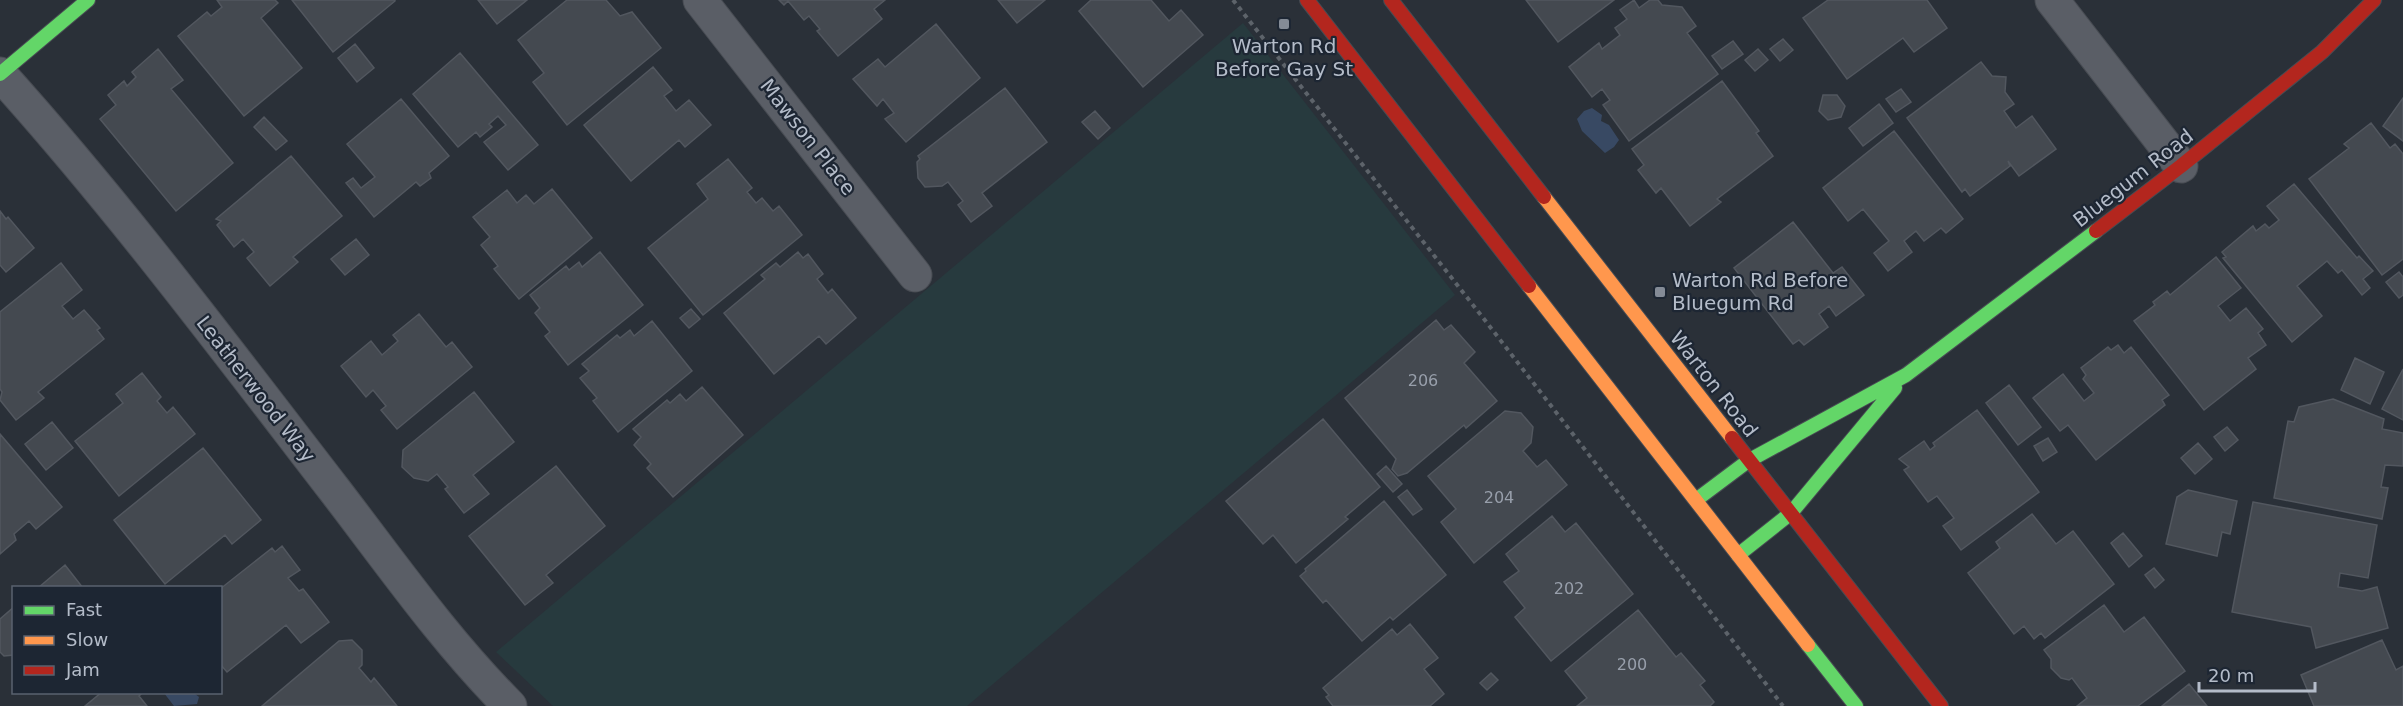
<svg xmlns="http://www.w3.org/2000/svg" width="2403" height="706" font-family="'DejaVu Sans',sans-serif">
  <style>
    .green { fill: #273a3e }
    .water { fill: #384963 }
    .building { fill: #444950; stroke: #52575f; stroke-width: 1.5 }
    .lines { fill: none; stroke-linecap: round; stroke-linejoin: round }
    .street-casing { stroke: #484c53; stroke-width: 35 }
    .fast-casing { stroke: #484c53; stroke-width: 16 }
    .slow-casing { stroke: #484c53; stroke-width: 16 }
    .jam-casing { stroke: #484c53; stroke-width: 16 }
    .path { stroke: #5d636a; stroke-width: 4; stroke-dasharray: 4.5 4.5; stroke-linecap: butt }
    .street { stroke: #5a5e66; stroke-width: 33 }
    .fast { stroke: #63d668; stroke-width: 14 }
    .slow { stroke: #ff974d; stroke-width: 14 }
    .jam { stroke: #b3261e; stroke-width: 14 }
    .poi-dot { fill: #848b96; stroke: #1d2633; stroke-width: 2 }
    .labels { text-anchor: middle; stroke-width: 4.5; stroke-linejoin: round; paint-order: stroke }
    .number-label { font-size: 16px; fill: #989fab }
    .poi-label { font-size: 20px; fill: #b4bcc9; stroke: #1d2633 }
    .street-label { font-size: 20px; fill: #b4bcc9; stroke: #1d2633 }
  </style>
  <rect width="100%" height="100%" fill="#2a3038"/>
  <path class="green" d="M1243 23 1455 295 967 706H553L496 652Z"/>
  <path class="water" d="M1592 108 1602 115 1601 121 1609 125 1619 140 1614 147 1605 153 1582 131 1577 119 1584 111Z
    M164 693H194L199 697 197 704 174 706Z"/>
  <path class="building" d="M217 0H275L278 3 261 18 302 68 244 116 178 36 207 12 211 16 222 7Z
    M292 0H395V1L333 52Z
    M478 0H527L497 24Z
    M567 0H606L620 16 632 12 661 48 567 125 533 82 544 73 518 40Z
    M779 0H885L874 9 882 19 838 56 817 31 820 29 809 16 804 20 788 1 784 5Z
    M998 0H1045L1017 23Z
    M1091 0H1151L1169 21 1181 10 1203 35 1143 87 1079 11Z
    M1526 0H1614L1558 42Z
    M1634 0 1639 8 1650 0H1658L1662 5 1682 7 1696 26 1687 33 1718 74 1629 141 1603 105 1610 100 1602 89 1592 97 1569 67 1599 43 1602 49 1620 35 1615 28 1627 19 1620 10Z
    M1828 0H1927L1947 28 1914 52 1903 38 1847 79 1803 18Z
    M936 24 980 78 906 142 885 119 894 113 883 99 877 106 853 79 878 59 885 67Z
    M1783 39 1793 50 1780 61 1770 49Z
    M1733 41 1743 54 1722 69 1712 56Z
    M355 44 374 68 357 82 338 58Z
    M158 49 183 80 171 89 233 163 176 211 100 119 116 105 108 95 124 81 127 86 136 77 132 72Z
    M1758 49 1768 60 1755 71 1745 60Z
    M460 53 538 145 508 170 484 142 506 125 498 116 489 124 492 127 480 137 476 132 458 147 413 94Z
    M1981 62 1992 76 2006 77 2005 92 2014 104 2004 111 2016 128 2032 116 2056 149 2019 176 2008 161 2010 166 1970 196 1965 189 1962 192 1907 118Z
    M653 67 672 90 664 96 676 111 689 100 711 125 685 147 679 140 631 181 584 125Z
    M1722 81 1759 131 1756 133 1773 156 1717 199 1721 202 1690 226 1661 188 1656 193 1638 170 1644 165 1632 149Z
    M1005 88 1047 142 982 193 992 206 971 222 958 205 963 201 948 182 942 186 925 187 918 178 917 162 920 159 918 156Z
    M1901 89 1911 102 1896 112 1886 99Z
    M1823 95H1837L1845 106 1841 117 1828 120 1819 111Z
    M2403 98V141L2383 126Z
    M401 99 449 156 429 173 431 178 420 186 416 182 374 217 346 183 353 178 361 188 375 177 347 144Z
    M1879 104 1893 123 1863 146 1849 128Z
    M1095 111 1110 128 1098 139 1082 122Z
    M264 117 287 141 276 150 254 127Z
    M2371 123 2390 148 2395 144 2403 154V259L2382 275 2309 179 2349 148 2344 144Z
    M1894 131 1963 219 1946 233 1941 228 1924 241 1916 231 1904 241 1912 252 1888 271 1874 253 1889 241 1863 209 1848 221 1823 188Z
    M291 156 342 216 293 257 298 262 270 286 247 258 254 252 243 239 234 247 217 225 221 221 216 219Z
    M728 159 752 188 747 192 756 203 762 198 773 211 779 206 802 235 703 315 648 248 708 199 697 184Z
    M2294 184 2357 258 2359 256 2373 271 2363 279 2370 288 2362 295 2342 270 2338 273 2327 261 2297 286 2322 316 2292 342 2223 258 2226 257 2222 252 2253 226 2256 231 2265 224 2269 228 2279 220 2267 206Z
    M552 189 592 238 519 299 494 269 498 266 481 245 490 237 473 217 507 190 517 203 526 195 534 204Z
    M0 211 6 219 8 217 34 248 6 272 0 265Z
    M1793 222 1833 273 1842 267 1864 295 1836 316 1829 306 1819 314 1828 327 1804 345 1799 340 1793 344 1734 268Z
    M356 239 369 255 345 275 331 259Z
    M600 252 643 305 568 365 545 336 550 332 535 313 540 308 530 295 566 266 569 270 579 262 582 267Z
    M798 252 803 258 808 254 823 274 817 279 828 293 832 289 856 318 826 344 819 336 774 374 724 313 765 279 761 275 776 263 780 267Z
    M2216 257 2241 288 2218 306 2230 321 2246 308 2263 329 2258 333 2266 345 2248 358 2256 369 2204 410 2134 321 2155 305 2153 302 2167 291 2170 295Z
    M61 263 82 290 62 306 73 319 84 310 100 328 97 330 104 339 38 392 44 398 16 420 0 400 2 392 0 389V312Z
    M2399 272 2403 277V295L2399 298 2386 282Z
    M691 309 700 319 689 328 680 318Z
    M419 314 446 347 452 342 472 367 397 429 381 410 386 406 373 390 366 397 341 366 371 341 382 355 398 341 393 335Z
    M1436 320 1444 330 1451 325 1475 352 1464 363 1497 401 1466 428 1464 425 1407 473 1398 476 1392 469 1396 459 1345 398Z
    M652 321 692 371 618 432 593 401 597 398 580 378 589 371 582 364 617 335 620 338 630 330 634 336Z
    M2118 345 2124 353 2131 347 2169 395 2162 400 2165 405 2096 460 2068 425 2060 431 2033 398 2063 374 2084 401 2094 393 2083 379 2086 375 2081 368 2108 347 2111 350Z
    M2355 358 2384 372 2370 404 2341 390Z
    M2403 369V420L2382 409Z
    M142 373 161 397 157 401 167 413 173 407 195 434 119 496 75 441 123 403 116 394Z
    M2009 385 2041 427 2018 445 1986 403Z
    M702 387 743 435 673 497 647 468 651 464 634 445 641 437 633 429 667 400 670 403 680 394 686 401Z
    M474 392 514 442 473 475 489 494 464 513 445 489 448 487 437 474 428 481 414 478 402 467 403 450Z
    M2333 399 2384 419 2382 429 2403 433V466L2385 465 2381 487 2388 488 2382 519 2274 498 2288 421 2294 422 2299 407Z
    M1977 410 2039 492 1961 550 1943 526 1954 518 1937 496 1928 502 1904 470 1909 467 1899 459 1924 441 1930 450 1935 446 1933 443Z
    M1505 411 1521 413 1533 427 1531 443 1523 451 1537 467 1546 460 1567 485 1474 563 1441 522 1456 509 1428 476Z
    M1323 419 1380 487 1345 517 1348 519 1296 563 1273 535 1263 544 1226 501Z
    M52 422 73 448 46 470 25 444Z
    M2227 427 2238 440 2225 451 2214 437Z
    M0 434 62 507 36 529 29 521 14 534 16 540 0 554Z
    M2048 438 2057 452 2043 461 2034 446Z
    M2198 443 2212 459 2195 474 2181 458Z
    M203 448 261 520 232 544 225 535 165 584 114 520Z
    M556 466 605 526 546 575 553 583 525 605 469 536Z
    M1386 466 1402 484 1393 492 1377 474Z
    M1407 490 1422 509 1413 515 1398 497Z
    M2188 490 2237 501 2230 534 2222 532 2217 556 2166 544 2177 497Z
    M1384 501 1446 575 1393 620 1390 617 1362 641 1326 600 1323 603 1300 576 1306 571 1305 569Z
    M2253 502 2377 525 2368 578 2340 573 2338 587 2362 591 2377 587 2388 628 2316 648 2311 627 2232 612Z
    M2032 514 2056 544 2073 531 2114 584 2045 638 2041 633 2034 639 2024 626 2014 634 1968 573 2000 548 1996 542Z
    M1552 516 1565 532 1576 523 1633 594 1551 661 1515 617 1525 608 1504 582 1519 571 1506 554Z
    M2123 533 2142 556 2129 567 2111 543Z
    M282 546 300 570 288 578 299 591 303 589 329 622 301 643 286 625 227 672 220 664V589L272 548 275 552Z
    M65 565 83 588H38Z
    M2154 568 2164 580 2155 588 2145 575Z
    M2104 605 2124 632 2144 617 2185 671 2138 706H2077L2087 698 2072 678 2069 680 2061 678 2051 668V659L2044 650Z
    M14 607V655L4 656 0 652V619Z
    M1638 610 1676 657 1681 653 1705 681 1700 685 1714 702 1710 706H1577L1587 698 1565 671Z
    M1410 624 1438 658 1424 669 1444 694 1430 706H1333L1326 697 1329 695 1323 688 1392 629 1397 635Z
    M352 640 362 650V665L359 668 371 682 374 678 397 706H262L339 641Z
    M2382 640 2396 670 2403 666V706H2314L2301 675Z
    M1491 673 1498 680 1487 690 1480 683Z
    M2189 684 2207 706H2162Z
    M102 692H143L139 696 147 706H85Z"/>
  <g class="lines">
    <g class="street-casing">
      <path id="street" d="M700 0 915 275
        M2052 0 2181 166
        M0 74C118 205 225 348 333 488 390 562 444 640 510 706"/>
    </g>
    <g class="fast-casing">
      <path id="fast" d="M0 74 88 0
        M1696 500 1748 461 1906 375 2096 231
        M1738 555 1791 513 1895 388
        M1808 645 1856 706"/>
    </g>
    <g class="slow-casing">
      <path id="slow" d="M1544 197 1732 438
        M1529 286 1808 645"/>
    </g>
    <g class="jam-casing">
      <path id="jam" d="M1307 0 1529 286
        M1391 0 1544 197
        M2096 231 2181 166 2322 52 2374 0
        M1732 438 1941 706"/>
    </g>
    <path class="path" d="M1233 0 1484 319 1783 706"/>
    <use href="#street" class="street"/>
    <use href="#fast" class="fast"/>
    <use href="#slow" class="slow"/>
    <use href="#jam" class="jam"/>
  </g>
  <g class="poi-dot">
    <rect x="1278" y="18" width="12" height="12" rx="3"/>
    <rect x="1654" y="286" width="12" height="12" rx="3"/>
  </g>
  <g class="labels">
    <g class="number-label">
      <text x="1423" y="386">206</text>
      <text x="1499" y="503">204</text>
      <text x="1569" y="594">202</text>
      <text x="1632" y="670">200</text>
    </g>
    <g class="poi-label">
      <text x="1284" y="53">Warton Rd<tspan x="1284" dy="23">Before Gay St</tspan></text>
      <text x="1672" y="287" text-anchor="start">Warton Rd Before<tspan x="1672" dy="23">Bluegum Rd</tspan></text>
    </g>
    <g class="street-label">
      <text transform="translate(808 137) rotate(52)" y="7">Mawson Place</text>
      <text transform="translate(2133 178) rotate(-38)" y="7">Bluegum Road</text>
      <text transform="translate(1714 384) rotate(52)" y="7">Warton Road</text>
      <text transform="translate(256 389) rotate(52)" y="7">Leatherwood Way</text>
    </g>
  </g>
  <rect x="12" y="586" width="210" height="108" fill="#1d2633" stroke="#59626f" stroke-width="1.5"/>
  <rect x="24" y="606" width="30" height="9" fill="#63d668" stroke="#59626f" stroke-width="1.5"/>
  <text x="66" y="616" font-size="18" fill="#b4bcc9">Fast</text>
  <rect x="24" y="636" width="30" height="9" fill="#ff974d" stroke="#59626f" stroke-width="1.5"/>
  <text x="66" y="646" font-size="18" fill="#b4bcc9">Slow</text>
  <rect x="24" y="666" width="30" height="9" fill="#b3261e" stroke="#59626f" stroke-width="1.5"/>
  <text x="66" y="676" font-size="18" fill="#b4bcc9">Jam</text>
  <path d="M2199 682v9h116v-9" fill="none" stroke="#b4bcc9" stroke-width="3"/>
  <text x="2208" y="682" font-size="18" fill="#b4bcc9" stroke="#1d2633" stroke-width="4.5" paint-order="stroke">20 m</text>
</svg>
